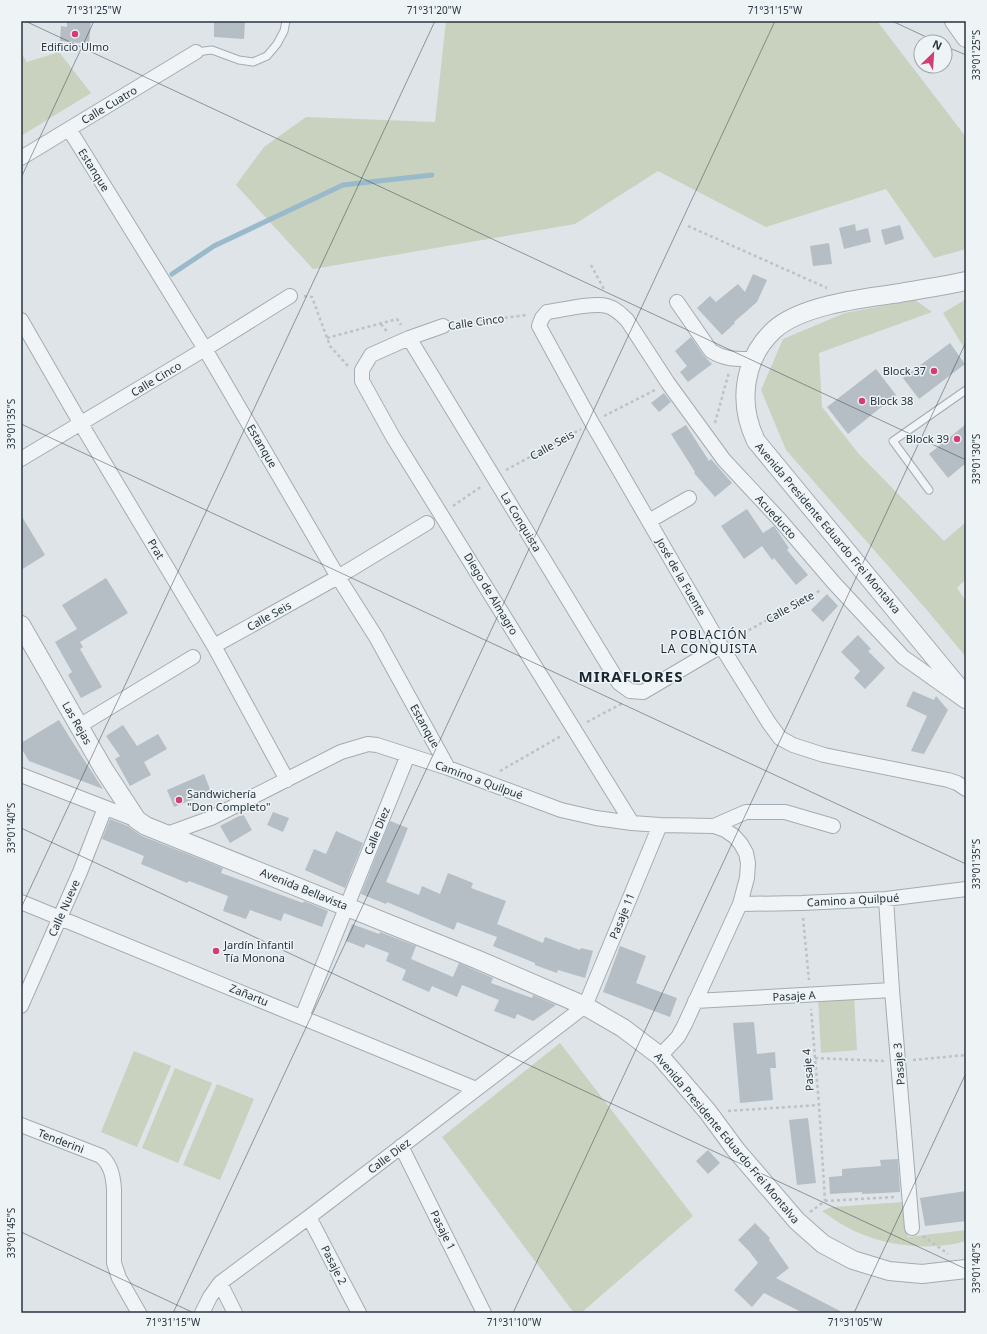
<svg xmlns="http://www.w3.org/2000/svg" width="987" height="1334" font-family="'Noto Sans',sans-serif">
  <style>
    .green { fill: #c8d2bf }
    .lines { fill: none; stroke-linecap: round; stroke-linejoin: round }
    .stream { stroke: #98baca; stroke-width: 5 }
    .building { fill: #b5bec5 }
    .service-casing { stroke: #a3acb2; stroke-width: 9 }
    .minor-casing { stroke: #a3acb2; stroke-width: 16 }
    .tertiary-casing { stroke: #a3acb2; stroke-width: 20 }
    .path { stroke: #bcc2c7; stroke-width: 2.5; stroke-dasharray: 3 3; stroke-linecap: butt }
    .service { stroke: #f1f4f6; stroke-width: 7 }
    .minor { stroke: #f1f4f6; stroke-width: 14 }
    .tertiary { stroke: #f1f4f6; stroke-width: 18 }
    .ticks { fill: none; stroke: #273540; stroke-width: 1; stroke-opacity: 0.45 }
    .poi-dot { fill: #d23e72; stroke: #eef3f6; stroke-width: 1.5 }
    .labels { text-anchor: middle; stroke-width: 3; stroke-linejoin: round; paint-order: stroke }
    .poi-label { font-size: 11px; fill: #273540; stroke: #eef3f6; text-anchor: start }
    .street-label { font-size: 11px; fill: #273540; stroke: #eef3f6 }
    .neighbourhood-label { font-size: 12px; letter-spacing: 1px; fill: #192530; stroke: #eef3f6 }
    .district-label { font-size: 15px; font-weight: bold; letter-spacing: 1px; fill: #192530; stroke: #eef3f6 }
    .neatline { fill: none; stroke: #273540; stroke-width: 1.5 }
    .ticks-label { font-size: 10px; text-anchor: middle; fill: #273540 }
  </style>
  <rect width="100%" height="100%" fill="#dee4e8"/>
  <path class="green" d="M446 21H877L966 137V249L934 258 886 189 766 227 658 171 575 224 313 269 236 185 264 147 306 117 435 122Z
    M59 52 91 93 21 136V53L27 62Z
    M966 299V351L943 313Z
    M915 300 932 312 819 353 822 407 858 453 944 541 966 522V579L957 588 966 601V657L926 609 786 450 761 390 783 339 845 313Z
    M854 995 857 1050 821 1053 818 997Z
    M560 1043 693 1216 581 1313H574L442 1137Z
    M134 1051 171 1066 137 1147 101 1132Z
    M175 1068 212 1083 178 1163 142 1148Z
    M217 1084 254 1099 220 1180 183 1165Z
    M904 1202 908 1237 966 1230V1241C929 1252 879 1246 845 1226 837 1222 830 1216 822 1211L832 1207Z"/>
  <g class="lines">
    <path class="stream" d="M172 274 214 246 343 185 432 175"/>
  </g>
  <path class="building" d="M67 21H91L89 44 60 41 61 26 67 27Z
    M214 21H245L244 39 214 37Z
    M855 224 856 231 868 228 871 242 844 249 839 228Z
    M900 225 904 239 885 245 881 230Z
    M829 243 832 264 813 266 810 246Z
    M753 274 767 280 757 302 734 322 735 323 722 335 697 308 710 296 716 302 738 284 745 292Z
    M691 337 704 356 712 364 688 382 680 372 687 366 675 351Z
    M950 343 965 364 919 399 903 378Z
    M876 369 896 395 848 434 827 407Z
    M664 393 671 402 659 412 651 403Z
    M966 424V463L948 478 929 454Z
    M686 425 709 461 711 459 732 483 715 497 694 473 695 472 671 434Z
    M747 509 763 533 774 526 789 548 787 550 808 575 796 585 774 558 772 560 762 546 744 559 721 526Z
    M21 515 45 555 21 570Z
    M106 578 128 613 80 642 83 647 80 649 102 687 81 698 68 675 72 672 55 642 77 629 62 605Z
    M827 594 838 606 823 622 811 610Z
    M858 635 871 649 868 651 885 668 865 689 854 678 860 671 841 652Z
    M913 691 934 700 936 696 948 710 924 754 911 751 927 716 906 706Z
    M59 720 70 738 103 789 29 761 21 748V743Z
    M123 725 137 746 158 734 167 749 144 762 151 775 130 786 115 759 120 756 106 736Z
    M204 774 211 792 174 807 167 790Z
    M273 812 289 818 283 832 267 825Z
    M243 814 252 830 230 843 220 826Z
    M110 819 128 826 133 830 142 836 223 868 221 873 303 903 304 901 328 911 322 927 284 913 281 921 250 910 246 919 223 911 228 896 189 881 187 883 141 864 144 856 102 839Z
    M390 821 408 828 386 882 419 895 422 886 440 894 448 873 473 883 471 888 506 901 497 924 543 943 545 937 580 950 581 948 593 951 585 978 558 970 557 973 535 965V963L493 946 497 937 457 922 454 930 387 902 386 904 361 894Z
    M336 831 363 843 345 888 305 870 314 849 326 854Z
    M352 924 379 934 380 932 416 946 411 959 453 977 459 963 493 978 491 983 532 998 533 995 556 1005 533 1021 517 1014 515 1019 494 1011 499 1000 462 985 457 997 432 986 429 992 402 980 406 970 386 961 389 953 366 944 364 948 346 941Z
    M620 946 646 956 636 983 677 998 670 1017 603 992Z
    M754 1022 757 1054 775 1052 776 1068H770L773 1100 740 1103 733 1023Z
    M808 1118 816 1183 797 1185 789 1120Z
    M708 1150 720 1163 708 1174 696 1161Z
    M898 1159 900 1192 862 1194V1192L830 1194 829 1177 842 1176V1169L881 1166 880 1160Z
    M966 1191V1221L925 1226 920 1198Z
    M755 1223 770 1238 769 1240 789 1268 776 1278 844 1313H803L764 1293 752 1307 734 1290 758 1263 749 1251 738 1240Z"/>
  <g class="lines">
    <g class="service-casing">
      <path id="service" d="M196 52 212 50 239 60 253 62 267 56 277 44 284 31 286 21
        M929 490 893 441 966 390"/>
    </g>
    <g class="minor-casing">
      <path id="minor" d="M69 129 205 349 338 577 376 637 448 768
        M21 158 196 52
        M677 302 711 351C726 360 736 359 753 359
        M21 320 81 424 214 646 287 780
        M443 326 409 338 371 355 362 370V381L393 437 632 823
        M409 338 619 683 630 691 643 692 721 646
        M21 459 205 349 290 296
        M649 521 689 498
        M214 646 338 577 427 523
        M965 701 903 657 834 583 780 520 724 460 668 383 627 320C621 314 615 308 607 306 593 302 562 310 547 312L542 318 539 326 592 423 721 646 769 723 780 738 793 745 824 755 948 780 957 783 966 789
        M79 726 193 657
        M21 775 137 820
        M714 826 746 812H785L833 826
        M167 834 211 818 341 752 368 744 377 745 448 768 561 810 596 818 632 823 660 825 714 826 725 830 734 836 741 844 746 853 748 863 747 878 740 904 802 903 886 899 966 889
        M886 899 892 990 912 1228
        M21 902 476 1089
        M695 1001 892 990
        M21 1006 80 872 105 808
        M302 1017 408 755
        M660 1056 678 1037 685 1024 740 904
        M21 1125 101 1156C111 1165 113 1176 114 1189V1263L119 1278 139 1313
        M401 1146 484 1313
        M309 1217 359 1313
        M220 1283 235 1313
        M202 1313 210 1297 220 1283 309 1217 585 1006 660 825"/>
    </g>
    <g class="tertiary-casing">
      <path id="tertiary" d="M954 21 966 38
        M966 281C944 286 922 289 900 293 864 298 801 305 774 330 762 341 753 356 749 371 742 396 745 418 756 441L966 696
        M21 625 103 768 137 820 146 826 476 959 585 1006 623 1028 660 1056 708 1112 736 1150 797 1221 823 1244 853 1260 889 1271 922 1274 966 1269"/>
    </g>
    <path class="path" d="M688 226 827 288
      M591 265 605 291
      M304 296 312 297 330 346 348 366
      M381 324 388 333
      M457 324 527 315
      M327 338 397 319 401 325
      M604 416 655 390
      M715 423 729 372
      M506 470 581 429
      M453 506 482 486
      M733 639 821 590
      M587 722 623 703
      M500 771 561 736
      M803 918 809 980
      M815 1058 884 1061
      M913 1060 966 1055
      M728 1111 819 1105
      M825 1201 895 1197
      M810 1212 825 1201 819 1105 811 1009
      M923 1236 948 1254"/>
    <use href="#service" class="service"/>
    <use href="#minor" class="minor"/>
    <use href="#tertiary" class="tertiary"/>
  </g>
  <path class="ticks" d="M25 21 966 460M892 21 937 42M945 46 966 55M21 178 94 21M21 424 966 864M21 828 966 1269M21 908 435 21M21 1232 194 1313M173 1313 775 21M513 1313 966 342M854 1313 966 1073"/>
  <g class="poi-dot">
    <circle cx="75" cy="34" r="4"/>
    <circle cx="934" cy="371" r="4"/>
    <circle cx="862" cy="401" r="4"/>
    <circle cx="957" cy="439" r="4"/>
    <circle cx="179" cy="800" r="4"/>
    <circle cx="216" cy="951" r="4"/>
  </g>
  <g class="labels">
    <g class="poi-label">
      <text x="75" y="51" text-anchor="middle">Edificio Ulmo</text>
      <text x="926" y="375" text-anchor="end">Block 37</text>
      <text x="870" y="405">Block 38</text>
      <text x="949" y="443" text-anchor="end">Block 39</text>
      <text x="187" y="798">Sandwichería<tspan x="187" dy="13">"Don Completo"</tspan></text>
      <text x="224" y="949">Jardín Infantil<tspan x="224" dy="13">Tía Monona</tspan></text>
    </g>
    <g class="street-label">
      <text transform="translate(109 105) rotate(-31)" y="4">Calle Cuatro</text>
      <text transform="translate(94 170) rotate(58)" y="4">Estanque</text>
      <text transform="translate(476 322) rotate(-8)" y="4">Calle Cinco</text>
      <text transform="translate(156 379) rotate(-31)" y="4">Calle Cinco</text>
      <text transform="translate(552 445) rotate(-29)" y="4">Calle Seis</text>
      <text transform="translate(262 446) rotate(60)" y="4">Estanque</text>
      <text transform="translate(776 517) rotate(48)" y="4">Acueducto</text>
      <text transform="translate(521 522) rotate(59)" y="4">La Conquista</text>
      <text transform="translate(828 528) rotate(50)" y="4">Avenida Presidente Eduardo Frei Montalva</text>
      <text transform="translate(156 549) rotate(59)" y="4">Prat</text>
      <text transform="translate(681 577) rotate(60)" y="4">José de la Fuente</text>
      <text transform="translate(491 594) rotate(59)" y="4">Diego de Almagro</text>
      <text transform="translate(790 607) rotate(-29)" y="4">Calle Siete</text>
      <text transform="translate(269 616) rotate(-29)" y="4">Calle Seis</text>
      <text transform="translate(77 723) rotate(60)" y="4">Las Rejas</text>
      <text transform="translate(425 726) rotate(61)" y="4">Estanque</text>
      <text transform="translate(479 780) rotate(20)" y="4">Camino a Quilpué</text>
      <text transform="translate(377 831) rotate(-68)" y="4">Calle Diez</text>
      <text transform="translate(304 889) rotate(22)" y="4">Avenida Bellavista</text>
      <text transform="translate(853 900) rotate(-3)" y="4">Camino a Quilpué</text>
      <text transform="translate(64 908) rotate(-66)" y="4">Calle Nueve</text>
      <text transform="translate(622 916) rotate(-68)" y="4">Pasaje 11</text>
      <text transform="translate(249 995) rotate(22)" y="4">Zañartu</text>
      <text transform="translate(794 996) rotate(-3)" y="4">Pasaje A</text>
      <text transform="translate(899 1064) rotate(-95)" y="4">Pasaje 3</text>
      <text transform="translate(808 1070) rotate(-95)" y="4">Pasaje 4</text>
      <text transform="translate(727 1138) rotate(50)" y="4">Avenida Presidente Eduardo Frei Montalva</text>
      <text transform="translate(61 1141) rotate(21)" y="4">Tenderini</text>
      <text transform="translate(389 1156) rotate(-37)" y="4">Calle Diez</text>
      <text transform="translate(443 1230) rotate(64)" y="4">Pasaje 1</text>
      <text transform="translate(334 1265) rotate(63)" y="4">Pasaje 2</text>
    </g>
    <g class="neighbourhood-label">
      <text x="709" y="639">POBLACIÓN<tspan x="709" dy="14">LA CONQUISTA</tspan></text>
    </g>
    <g class="district-label">
      <text x="631" y="682">MIRAFLORES</text>
    </g>
  </g>
  <rect width="987" height="1334" fill="none" stroke="#eef3f6" stroke-width="44"/>
  <g transform="translate(933 54) rotate(25)"><circle r="19" fill="#eef3f6" stroke="#9ea7ad"/>
  <path d="M0-3L7 15L0 10L-7 15Z" fill="#d23e72"/>
  <text y="-6" font-size="11" font-weight="bold" text-anchor="middle" fill="#273540">N</text>
  </g>
  <rect x="22" y="22" width="943" height="1290" class="neatline"/>
  <g class="ticks-label">
    <text x="94" y="14">71°31'25"W</text>
    <text x="434" y="14">71°31'20"W</text>
    <text x="775" y="14">71°31'15"W</text>
    <text transform="translate(976 55) rotate(-90)" y="4">33°01'25"S</text>
    <text transform="translate(11 424) rotate(-90)" y="4">33°01'35"S</text>
    <text transform="translate(976 459) rotate(-90)" y="4">33°01'30"S</text>
    <text transform="translate(11 828) rotate(-90)" y="4">33°01'40"S</text>
    <text transform="translate(976 864) rotate(-90)" y="4">33°01'35"S</text>
    <text transform="translate(11 1233) rotate(-90)" y="4">33°01'45"S</text>
    <text transform="translate(976 1268) rotate(-90)" y="4">33°01'40"S</text>
    <text x="173" y="1326">71°31'15"W</text>
    <text x="514" y="1326">71°31'10"W</text>
    <text x="855" y="1326">71°31'05"W</text>
  </g>
</svg>
